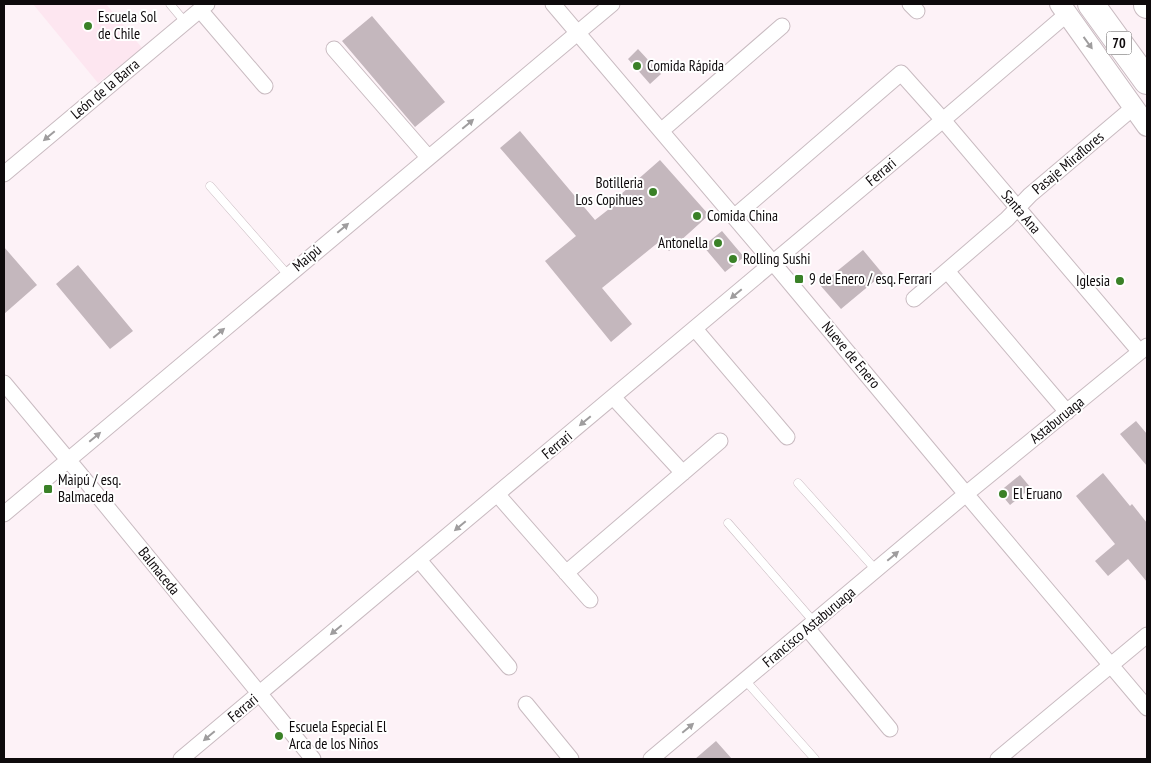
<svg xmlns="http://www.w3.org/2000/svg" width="1151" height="763" font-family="'PT Sans Narrow',sans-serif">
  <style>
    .built { fill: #fde6f0 }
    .building { fill: #c4b7bd }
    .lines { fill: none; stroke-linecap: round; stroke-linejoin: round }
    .lane-casing { stroke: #c9bbc1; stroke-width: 9 }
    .street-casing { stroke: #c9bbc1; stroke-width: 17 }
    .secondary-casing { stroke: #c9bbc1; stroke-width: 22 }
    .highway-casing { stroke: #c9bbc1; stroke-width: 28 }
    .lane { stroke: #fff; stroke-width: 8 }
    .street { stroke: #fff; stroke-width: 15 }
    .secondary { stroke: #fff; stroke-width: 20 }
    .highway { stroke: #fff; stroke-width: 26 }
    .oneway { fill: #9f9d9e }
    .poi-dot { fill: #3a8127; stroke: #fff; stroke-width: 2 }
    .labels { text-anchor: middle; stroke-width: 4; stroke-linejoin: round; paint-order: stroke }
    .shield { fill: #fff; stroke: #565455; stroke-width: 1 }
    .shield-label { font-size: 14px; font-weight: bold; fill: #0e0a0c }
    .poi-label { font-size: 15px; fill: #0e0a0c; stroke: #fff; text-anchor: start }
    .street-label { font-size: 15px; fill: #0e0a0c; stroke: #fff }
  </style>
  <rect width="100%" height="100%" fill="#fdf2f7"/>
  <path class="built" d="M33 4H106L142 48 98 83Z"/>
  <path class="building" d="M372 16 445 102 415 127 342 41Z
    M638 49 661 74 650 84 628 59Z
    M520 131 595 220 623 198 620 195 660 160 709 215 669 251 660 241 602 288 632 324 611 342 545 261 576 236 500 148Z
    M722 231 744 257 725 272 703 246Z
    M4 247 37 285 4 314Z
    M863 250 883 274 841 309 820 285Z
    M78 265 133 331 110 349 56 284Z
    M1136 421 1147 434V466L1120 434Z
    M1103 473 1130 506 1132 504 1147 523V582L1128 559 1108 576 1095 561 1115 544 1076 496Z
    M1020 475 1031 488 1010 505 999 492Z
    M716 741 732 759H695Z"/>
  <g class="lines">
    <g class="lane-casing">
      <path id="lane" d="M170 4 185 22
        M210 186 288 275
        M798 483 876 570
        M728 523 814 622
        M745 680 815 759"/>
    </g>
    <g class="street-casing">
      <path id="street" d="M553 4 780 271 966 494 1147 708
        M910 4 917 11
        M200 10 265 86
        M334 49 428 157
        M661 131 782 26
        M4 174 207 4
        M734 217 901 73 943 120 1140 352
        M947 271 1067 412
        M914 299 1007 219 1030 195 1134 107
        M695 329 787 437
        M4 383 80 474 313 759
        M613 397 683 473
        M497 494 590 600
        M4 514 612 4
        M419 560 509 667
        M566 573 720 441
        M807 628 890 729
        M526 704 571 759
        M181 759 943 120 1067 14
        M651 759 966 494 1147 346
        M998 759 1147 635"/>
    </g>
    <g class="secondary-casing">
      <path id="secondary" d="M1060 4 1147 126"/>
    </g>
    <g class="highway-casing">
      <path id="highway" d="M1091 4 1147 81
        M1147 4V5"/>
    </g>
    <use href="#lane" class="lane"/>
    <use href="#street" class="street"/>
    <use href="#secondary" class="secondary"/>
    <use href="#highway" class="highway"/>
  </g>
  <defs><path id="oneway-solid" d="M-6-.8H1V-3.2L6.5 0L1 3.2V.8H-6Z" transform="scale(1.25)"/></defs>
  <g class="oneway">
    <use href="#oneway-solid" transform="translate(1088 43) rotate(54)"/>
    <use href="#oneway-solid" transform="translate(468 124) rotate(-40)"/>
    <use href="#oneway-solid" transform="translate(49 136) rotate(140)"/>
    <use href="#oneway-solid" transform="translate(343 228) rotate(-40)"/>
    <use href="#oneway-solid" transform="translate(736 294) rotate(140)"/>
    <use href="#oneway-solid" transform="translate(219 333) rotate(-40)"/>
    <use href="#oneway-solid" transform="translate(585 421) rotate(140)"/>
    <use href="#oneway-solid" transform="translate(95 437) rotate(-40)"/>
    <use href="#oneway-solid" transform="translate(460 526) rotate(140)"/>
    <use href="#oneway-solid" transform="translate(893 556) rotate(-40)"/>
    <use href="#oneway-solid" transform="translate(336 630) rotate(140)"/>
    <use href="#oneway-solid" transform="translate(688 728) rotate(-40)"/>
    <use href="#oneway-solid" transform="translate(209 736) rotate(140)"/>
  </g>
  <g class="poi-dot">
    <circle cx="88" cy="26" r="5"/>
    <circle cx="637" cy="66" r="5"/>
    <circle cx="653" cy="192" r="5"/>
    <circle cx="697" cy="216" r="5"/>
    <circle cx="718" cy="243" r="5"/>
    <circle cx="733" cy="259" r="5"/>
    <rect x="794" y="274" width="10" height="10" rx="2.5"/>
    <circle cx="1120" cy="281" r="5"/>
    <rect x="43" y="484" width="10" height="10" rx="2.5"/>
    <circle cx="1003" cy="494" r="5"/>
    <circle cx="279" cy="736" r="5"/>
  </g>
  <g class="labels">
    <rect class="shield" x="1106.5" y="31.5" width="25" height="23" rx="4"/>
    <g class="shield-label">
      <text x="1119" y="48">70</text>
    </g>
    <g class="poi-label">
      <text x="98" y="22">Escuela Sol<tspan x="98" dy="17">de Chile</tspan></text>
      <text x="647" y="71">Comida Rápida</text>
      <text x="643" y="188" text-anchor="end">Botilleria<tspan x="643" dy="17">Los Copihues</tspan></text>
      <text x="707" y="221">Comida China</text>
      <text x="708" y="248" text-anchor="end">Antonella</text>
      <text x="743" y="264">Rolling Sushi</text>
      <text x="809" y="284">9 de Enero / esq. Ferrari</text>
      <text x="1110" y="286" text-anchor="end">Iglesia</text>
      <text x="58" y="485">Maipú / esq.<tspan x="58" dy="17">Balmaceda</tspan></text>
      <text x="1013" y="499">El Eruano</text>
      <text x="289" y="732">Escuela Especial El<tspan x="289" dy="17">Arca de los Niños</tspan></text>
    </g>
    <g class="street-label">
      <text transform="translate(105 89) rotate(-40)" y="5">León de la Barra</text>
      <text transform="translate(1068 163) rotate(-40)" y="5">Pasaje Miraflores</text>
      <text transform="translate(881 172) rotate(-40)" y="5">Ferrari</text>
      <text transform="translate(1021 212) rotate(50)" y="5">Santa Ana</text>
      <text transform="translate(307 258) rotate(-40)" y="5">Maipú</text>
      <text transform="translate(851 355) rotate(50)" y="5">Nueve de Enero</text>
      <text transform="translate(1057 420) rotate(-39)" y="5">Astaburuaga</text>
      <text transform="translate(557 445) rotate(-40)" y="5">Ferrari</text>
      <text transform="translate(159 571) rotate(51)" y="5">Balmaceda</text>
      <text transform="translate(809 627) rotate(-40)" y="5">Francisco Astaburuaga</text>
      <text transform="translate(243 708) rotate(-40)" y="5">Ferrari</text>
    </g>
  </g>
  <rect width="1151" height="763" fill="none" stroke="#0e0a0c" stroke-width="10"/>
</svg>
